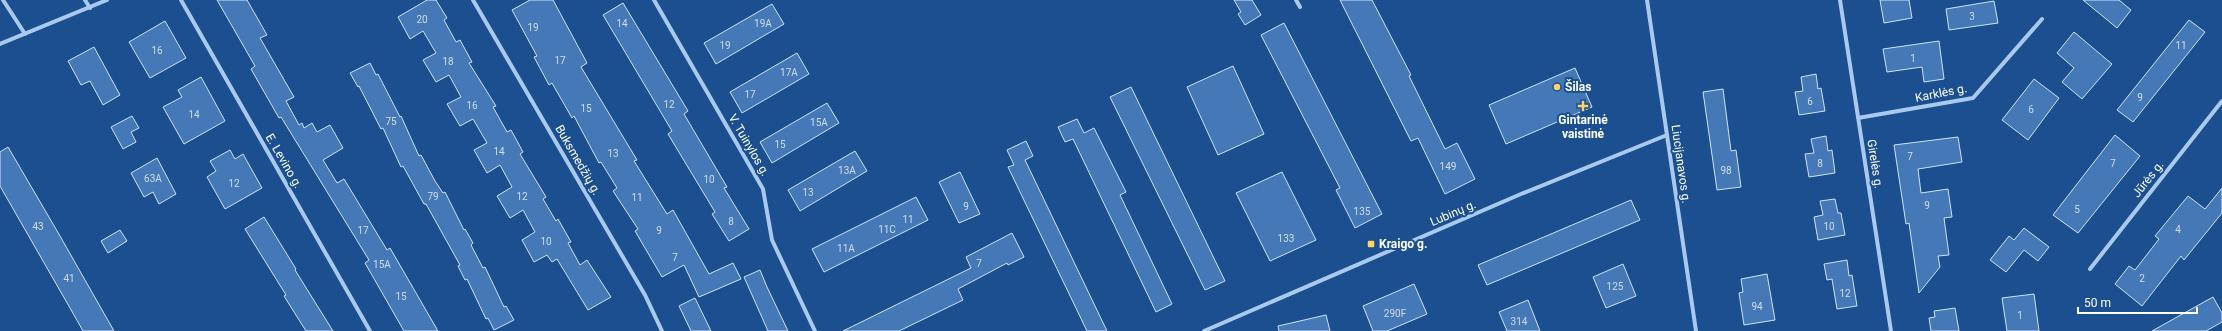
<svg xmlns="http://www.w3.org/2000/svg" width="2222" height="331" font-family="Roboto,sans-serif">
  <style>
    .building { fill: #4478b7; stroke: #cfe3fa }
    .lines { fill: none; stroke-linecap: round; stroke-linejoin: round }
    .street { stroke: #a9c9ee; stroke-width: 4 }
    .poi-dot { fill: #ffd166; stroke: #1b4f8f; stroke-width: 1.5 }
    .labels { text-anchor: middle; stroke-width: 4; stroke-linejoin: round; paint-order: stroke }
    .number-label { font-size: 10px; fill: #d0dded }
    .poi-label { font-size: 12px; font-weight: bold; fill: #fff; stroke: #1b4f8f; text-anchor: start }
    .street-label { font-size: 12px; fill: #fff; stroke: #1b4f8f }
  </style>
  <rect width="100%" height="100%" fill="#1b4f8f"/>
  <path class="building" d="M217 0H247L267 35 260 38 294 97 286 101 299 125 302 123 304 128 312 123 317 132 330 125 343 148 323 160 337 183 344 179 387 250 390 248 438 331H404L365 263 369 260 281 117 279 118 251 69 255 66Z
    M427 0H436L447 18 444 20 456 42 460 40 472 62 469 63 496 106 493 107 507 132 511 130 523 152 520 154 546 197 543 199 556 221 558 219 571 242 568 243 580 265 587 260 611 297 588 310 557 259 552 262 547 255 534 262 522 240 535 232 523 210 510 218 497 196 512 187 500 165 487 173 474 150 487 143 473 119 460 126 447 104 461 97 449 75 436 82 423 60 436 53 423 31 410 39 398 17Z
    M530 0H553L587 63 581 67 637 160 634 161 667 214 673 210 709 274 733 263 741 279 699 297 684 265 662 277 635 231 638 229 613 191 617 188 601 162 599 163 574 116 572 118 552 83 549 85 534 57 537 56 512 10Z
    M1234 0H1252L1261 15 1245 25 1238 14 1241 12Z
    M1340 0H1372L1411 75 1409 76 1445 149 1457 143 1475 179 1445 194 1418 138 1411 141Z
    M1880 0H1909L1912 18 1884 23Z
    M2083 0H2119L2131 10 2117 28Z
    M1994 1 1998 23 1949 30 1946 9Z
    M623 3 688 111 684 114 727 187 724 188 749 229 729 241 712 214 715 212 668 134 672 131 603 15Z
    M772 4 784 24 716 64 704 43Z
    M2189 20 2205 32 2133 122 2117 110Z
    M165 21 186 58 150 78 129 42Z
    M1284 23 1382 214 1355 228 1336 190 1340 188 1261 35Z
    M2074 32 2112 64 2082 99 2062 82 2074 68 2057 53Z
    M1939 41 1944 79 1924 82 1922 67 1887 72 1883 49Z
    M94 47 120 95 103 105 90 81 81 85 68 61Z
    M797 53 809 74 742 113 730 92Z
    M370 63 376 75 378 74 400 117 401 116 419 156 421 155 435 181 443 193 445 192 464 230 465 229 473 243 471 245 483 268 485 267 504 307 506 306 514 320 494 330 488 318 486 319 467 279 465 280 458 266 460 265 426 204H424L403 166 401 167 383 128 381 129 359 86 358 87 350 73Z
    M1233 66 1264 134 1218 155 1187 87Z
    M1575 68 1592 107 1506 144 1489 105Z
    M1816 74 1818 89 1821 88 1825 111 1799 115 1795 92 1803 91 1801 77Z
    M201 77 225 121 184 144 163 107 182 97 178 90Z
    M2034 79 2059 98 2028 140 2002 120Z
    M1131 87 1225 281 1205 290 1110 97Z
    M1723 89 1731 151 1736 150 1741 187 1717 190 1703 92Z
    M827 103 839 123 772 163 760 142Z
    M132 116 139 128 131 132 136 142 123 149 111 127Z
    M1077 119 1084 133 1094 128 1126 192 1120 195 1172 304 1156 312 1073 139 1065 142 1058 127Z
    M2115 135 2140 156 2078 233 2053 215Z
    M1826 136 1828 151 1832 150 1835 173 1809 177 1805 154 1814 153 1811 139Z
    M1958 137 1962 162 1918 169 1921 193 1948 189 1952 217 1944 218 1949 255 1938 256 1940 267 1919 293 1909 223 1906 224 1894 145Z
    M1026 141 1033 156 1025 160 1107 331H1087L1008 167 1014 165 1007 150Z
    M8 147 60 236 114 331H83L78 322 0 186V152Z
    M230 150 235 159 243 154 262 188 225 209 207 177 216 171 210 161Z
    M855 151 867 171 800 211 788 190Z
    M157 158 176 194 159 204 153 192 144 197 131 173Z
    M960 172 980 214 959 223 939 182Z
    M1282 172 1316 240 1270 261 1236 193Z
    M2222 188V213L2184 260 2181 256 2142 306 2115 284 2129 266 2135 270 2159 239 2155 236 2188 196 2205 209Z
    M916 197 928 220 824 272 812 249Z
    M1835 199 1838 213H1841L1845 235 1818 240 1814 217 1823 215 1820 201Z
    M1631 200 1640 220 1487 285 1478 265Z
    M264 217 296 269 295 270 333 331H306L284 296 286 295 245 229Z
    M2024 228 2049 247 2038 261 2024 250 2006 272 1990 260 2009 236 2014 240Z
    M120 230 127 241 108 253 101 241Z
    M1012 233 1024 257 1008 265 1007 263 958 289 963 300 899 331H843L971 268 966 257Z
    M1847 260 1849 276 1852 275 1857 306 1837 309 1832 279 1827 280 1824 264Z
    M1623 264 1636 296 1606 308 1593 277Z
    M760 270 767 287 788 331H768L744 277Z
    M1767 274 1775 320 1744 325 1739 293 1743 292 1741 279Z
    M1414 284 1427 314 1387 331H1373L1363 306Z
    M2034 294 2039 331H2007L2002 298Z
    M2213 297 2222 313V322L2206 331H2152Z
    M695 298 711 331H691L679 306Z
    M1528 300 1540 331H1507L1499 312Z
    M1955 308 1959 331H1931L1929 318 1935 317 1934 311Z
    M1326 315 1330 331H1279L1278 326Z"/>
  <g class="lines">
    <path class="street" d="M3 0 25 34
      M85 0 90 8
      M181 0 370 331
      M473 0 645 295 662 331
      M654 0 763 189 772 240 815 331
      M1296 0 1300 7
      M1647 0 1696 331
      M1840 0 1891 331
      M0 44 107 0
      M1858 118 1973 98 2042 19
      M2090 269 2222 101
      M1204 331 1521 194 1667 135"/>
  </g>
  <g class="poi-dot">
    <circle cx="1557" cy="87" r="4"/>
    <path d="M1581 100h4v4h4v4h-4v4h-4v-4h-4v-4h4z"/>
    <rect x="1367" y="240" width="8" height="8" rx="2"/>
  </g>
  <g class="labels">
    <g class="number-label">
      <text x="1972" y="20">3</text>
      <text x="422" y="23">20</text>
      <text x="622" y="27">14</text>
      <text x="763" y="27">19A</text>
      <text x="533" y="31">19</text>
      <text x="725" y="49">19</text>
      <text x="2181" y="49">11</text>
      <text x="157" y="54">16</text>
      <text x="1913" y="62">1</text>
      <text x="560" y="64">17</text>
      <text x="448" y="65">18</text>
      <text x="789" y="76">17A</text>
      <text x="750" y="98">17</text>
      <text x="2140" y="101">9</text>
      <text x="1810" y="105">6</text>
      <text x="669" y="108">12</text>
      <text x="472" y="109">16</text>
      <text x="586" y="112">15</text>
      <text x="2031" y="113">6</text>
      <text x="194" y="118">14</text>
      <text x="391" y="125">75</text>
      <text x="819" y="126">15A</text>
      <text x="780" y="148">15</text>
      <text x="499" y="155">14</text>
      <text x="613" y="157">13</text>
      <text x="1910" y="160">7</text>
      <text x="1820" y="167">8</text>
      <text x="2113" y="167">7</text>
      <text x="1448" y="170">149</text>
      <text x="847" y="174">13A</text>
      <text x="1726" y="174">98</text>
      <text x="153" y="182">63A</text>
      <text x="709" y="183">10</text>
      <text x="234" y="187">12</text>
      <text x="808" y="196">13</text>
      <text x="433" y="200">79</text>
      <text x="522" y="200">12</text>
      <text x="637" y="201">11</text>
      <text x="1927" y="209">9</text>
      <text x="966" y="210">9</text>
      <text x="2077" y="213">5</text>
      <text x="1362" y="215">135</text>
      <text x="908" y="223">11</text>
      <text x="731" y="225">8</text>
      <text x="38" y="230">43</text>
      <text x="1829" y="230">10</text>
      <text x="887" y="233">11C</text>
      <text x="2178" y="233">4</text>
      <text x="363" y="234">17</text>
      <text x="659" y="234">9</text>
      <text x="1286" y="242">133</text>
      <text x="546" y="245">10</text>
      <text x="846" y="252">11A</text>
      <text x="675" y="261">7</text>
      <text x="979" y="267">7</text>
      <text x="382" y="268">15A</text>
      <text x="69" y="282">41</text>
      <text x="2142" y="282">2</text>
      <text x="1615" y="290">125</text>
      <text x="1845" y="297">12</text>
      <text x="401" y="300">15</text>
      <text x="1757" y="310">94</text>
      <text x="1395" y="317">290F</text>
      <text x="2020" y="319">1</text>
      <text x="1519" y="325">314</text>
    </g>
    <g class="poi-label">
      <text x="1565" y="91">Šilas</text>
      <text x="1583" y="124" text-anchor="middle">Gintarinė<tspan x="1583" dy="14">vaistinė</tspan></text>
      <text x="1379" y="248">Kraigo g.</text>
    </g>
    <g class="street-label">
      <text transform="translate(1941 93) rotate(-11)" y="4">Karklės g.</text>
      <text transform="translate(749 145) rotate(60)" y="4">V. Tuinylos g.</text>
      <text transform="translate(578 160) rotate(60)" y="4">Buksmedžių g.</text>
      <text transform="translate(284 161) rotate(60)" y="4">E. Levino g.</text>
      <text transform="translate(1681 164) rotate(82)" y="4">Liucijanavos g.</text>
      <text transform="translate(1875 164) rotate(81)" y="4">Girelės g.</text>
      <text transform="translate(2148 179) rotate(-52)" y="4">Jūrės g.</text>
      <text transform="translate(1453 213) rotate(-23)" y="4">Lubinų g.</text>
    </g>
  </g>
  <path d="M2078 307v6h119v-6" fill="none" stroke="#ffffff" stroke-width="2"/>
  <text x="2084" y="307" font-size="12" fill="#ffffff" stroke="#1b4f8f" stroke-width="3" paint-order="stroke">50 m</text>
</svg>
